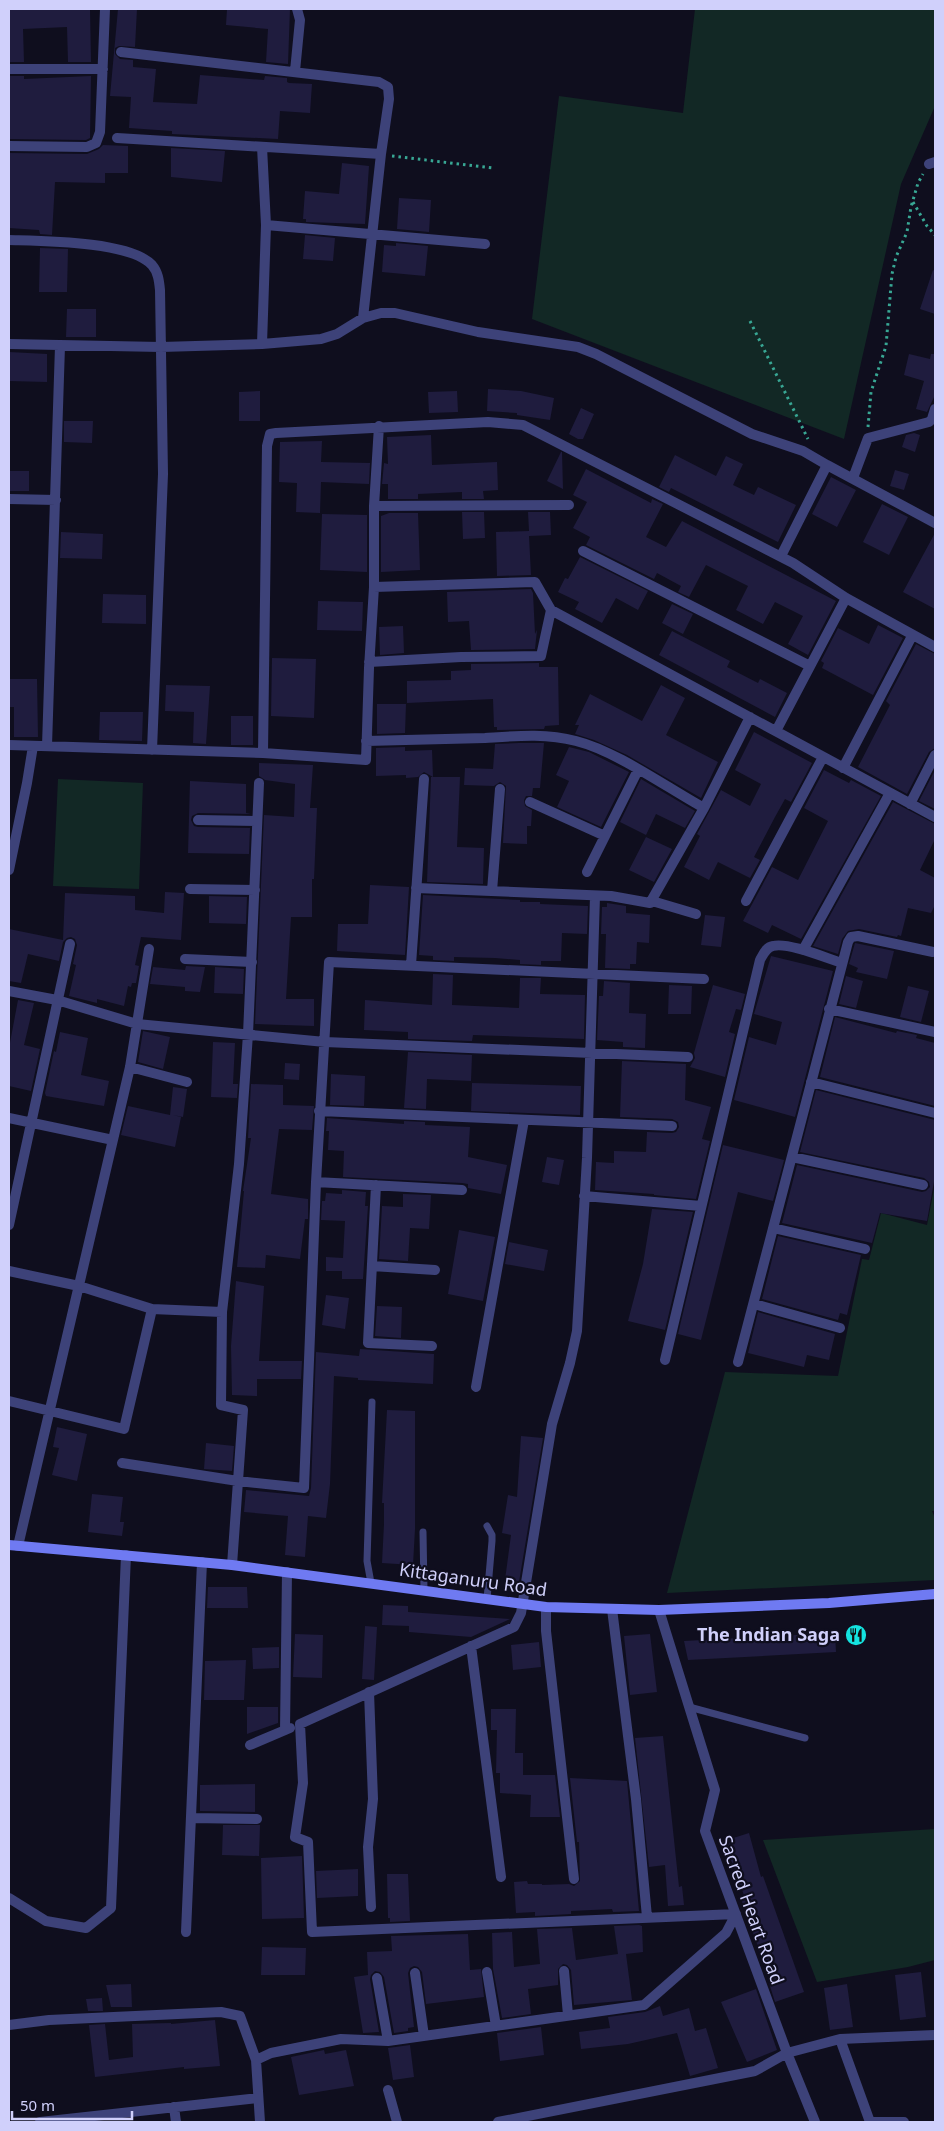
<svg xmlns="http://www.w3.org/2000/svg" width="944" height="2131" font-family="'Noto Sans',sans-serif">
  <style>
    .green { fill: #122825 }
    .building { fill: #1f1c3e }
    .lines { fill: none; stroke-linecap: round; stroke-linejoin: round }
    .path { stroke: #38a794; stroke-width: 3; stroke-dasharray: 2.5 4; stroke-linecap: butt }
    .lane { stroke: #3d4279; stroke-width: 7 }
    .street { stroke: #3d4279; stroke-width: 10 }
    .secondary { stroke: #6f7af2; stroke-width: 10 }
    .labels { text-anchor: middle; stroke-width: 4.5; stroke-linejoin: round; paint-order: stroke }
    .street-label { font-size: 18px; fill: #d0d0fb; stroke: #0f0e1e }
    .poi-label { font-size: 18px; font-weight: bold; fill: #d0d0fb; stroke: #0f0e1e; text-anchor: end }
  </style>
  <rect width="100%" height="100%" fill="#0f0e1e"/>
  <path class="green" d="M695 9H935V106L901 184 844 439 532 319 559 96 683 113Z
    M58 779 143 783 139 889 53 886Z
    M935 1184V1511H932L935 1518V1580L667 1593 725 1372 838 1376 862 1259 869 1260 881 1213 927 1225Z
    M935 1829V1960L908 1967 817 1982 763 1840Z"/>
  <path class="building" d="M9 9H90L91 62H68L67 27 23 29 24 62H9Z
    M118 9H137L135 47 119 46 115 48V54L120 59 133 60V67L156 69 153 102 197 104 200 75 264 80 265 76 287 78V82L289 83 312 84 310 113 280 111 278 139 172 134V131L129 128 131 97 110 96Z
    M227 9H290L288 64 266 62 268 29 226 25Z
    M9 76H24V79L91 76 90 138 86 140 9 139Z
    M103 145 128 146V173H105V183L55 182 52 235 40 234 39 230 9 228V153L87 154 99 149Z
    M171 148 225 151 222 182 171 177Z
    M342 163 369 166 365 224 306 222V219H303L305 191 339 194Z
    M399 198 431 200 429 232 397 229Z
    M305 235 335 238 333 261 303 259Z
    M396 243 428 246 425 276 382 272 384 245 396 246Z
    M40 248 68 249 67 292H39Z
    M933 270 935 271V314L920 309Z
    M67 309H96V337H66Z
    M9 352 47 354V382L9 381Z
    M909 354 930 359 931 354H935V395L927 412 916 409 924 381 904 375Z
    M488 389 521 391 554 398 550 420 517 415V413L487 411Z
    M260 391V421H239V392Z
    M457 391 458 412 429 413 428 392Z
    M581 408 594 414 583 439H578L569 434Z
    M64 421H93L92 443 64 442Z
    M914 433 920 435 915 452 902 447 906 435Z
    M431 435 432 465 497 462 498 490 483 491 484 499H462V492L418 494V499H388V484H382L384 463 388 464 387 437Z
    M322 441 321 462 370 463 369 484 321 482 320 513 296 512 297 483 279 482 280 442Z
    M561 452H562L563 489 547 481Z
    M675 455 716 476 726 456 743 464 733 485 754 495 758 487 796 505 778 542 671 488 669 492 659 487Z
    M586 469 651 503 652 499 663 504 646 537 666 547 682 521 836 601 808 655 788 644 803 616 775 602 763 624 736 610 748 586 706 565 689 597 678 592 681 586 657 573 654 579 586 545 590 537 573 528 587 502 573 495Z
    M895 470 909 474 904 490 890 486Z
    M9 471H29V491H9Z
    M831 477 856 490 837 527 812 514Z
    M882 504 908 517 889 555 863 542Z
    M462 512H484L485 538 463 539Z
    M528 512H550L551 535 529 536 531 575 497 576 496 532 529 531Z
    M389 513H418L420 570 381 572V516Z
    M322 514 367 515V572L320 570Z
    M61 532 103 534 102 559 60 558Z
    M935 533V609L903 592Z
    M580 557 648 591 638 610 616 598 602 623 575 609 579 602 558 592 565 578 568 579Z
    M531 589 533 593 535 634 537 630 535 649 471 650 469 621 448 622 447 592Z
    M103 594 146 595V624L102 623Z
    M318 601 363 602 362 631 317 630Z
    M672 604 693 614 683 634 662 623Z
    M878 625 903 638 873 695 822 668 824 663 821 661 838 628 869 644Z
    M403 626 404 653 380 655 379 627Z
    M672 631 730 661 727 667 758 683 760 679 787 693 775 717 659 655Z
    M916 644 935 654V748L929 752 907 794 858 767 890 705 886 701Z
    M272 658 316 659 314 718 271 716Z
    M539 663V667H558L559 725 545 726 544 729 497 730V727H494L493 699 407 703V681L451 680V671L471 670V664Z
    M9 679H37L38 737H14V707H9Z
    M166 685 210 686 206 744 193 743 194 712 165 711Z
    M661 685 685 698 666 735 718 762 701 798 627 755 594 740 575 734 579 725H575L590 694 642 721Z
    M377 704H406L405 733 377 734Z
    M100 712H143L142 741 99 740Z
    M231 716H253V745H231Z
    M754 732 812 763 791 802 785 799 775 817 754 857 760 860 750 878 718 862 709 880 684 867 700 836 697 834 721 790 750 806 761 784 735 770Z
    M519 743H544L540 788H533L532 796H526L524 800 525 806 532 810 531 826H527V844L503 843 506 786 500 782 494 786 464 785 465 768 493 769 495 744Z
    M405 747V751L432 750 433 777 424 772 418 777 406 778V775L376 776V748Z
    M569 747 589 752 629 772 601 827 557 807 569 781 556 775Z
    M259 763 313 765 310 808H317L314 879H312V917H291L286 999H314V1026L255 1024 264 815 294 817 295 784 265 780 259 776Z
    M824 770 849 783 851 780 881 796 801 939 772 925 768 933 743 921 772 867 798 880 828 821 804 808Z
    M935 770V809L919 801Z
    M431 777H460L457 847 484 848 483 884 427 882Z
    M641 779 695 811 685 828 656 814 646 835 620 822Z
    M190 781 246 784V813L251 814 198 813 192 816 191 820 194 826 198 827 250 828 249 854 188 853Z
    M893 802 935 824V839L920 870 935 878V905L931 913 908 908 901 936 898 935 897 937 859 929 848 931 842 939 838 954 813 946Z
    M646 837 672 849 654 882 629 870Z
    M370 885 409 887 405 955 337 951 338 924H368Z
    M165 892 184 893 181 940 141 937 135 965 139 966 136 983H132L131 987 128 986 124 1006 97 999V1003L69 996 76 965 73 964 77 945 75 939 71 937 67 938 63 942 59 961 28 954 21 983 9 981V929L63 940 65 893 135 896V910L164 913Z
    M423 895 520 900V902H540V904L588 906 587 934 562 933 561 961H541V965L520 964V960L495 958 454 957V961L433 960V956L419 955Z
    M209 896 247 897 246 924 209 923Z
    M607 903 626 906V913L650 915 649 943 637 942 636 964H630V969L605 968 606 934H601L602 907H607Z
    M705 915 725 917 721 947 701 945Z
    M855 943 894 951 887 979 856 972 858 968 849 964Z
    M771 956 833 971 795 1117 734 1100 749 1037 776 1045 782 1022 754 1014Z
    M186 966 205 967 200 992 185 991V987L150 984 153 967 185 970Z
    M215 967 244 969 243 994 214 993Z
    M433 974 453 975 452 1005 519 1008 520 978H541L540 994 585 995 584 1039 473 1035 472 1041 408 1039V1032L364 1030 365 1000 432 1005Z
    M846 976 863 981 856 1008 839 1004Z
    M604 981 630 983 629 1013 646 1014 645 1048 623 1047V1042L597 1040 599 996H603Z
    M669 985 692 986 691 1014H668Z
    M713 985 745 994 741 1010 736 1009 729 1032 735 1034 725 1077 690 1067 695 1058 694 1053Z
    M908 986 929 991 921 1022 900 1017Z
    M18 1000 34 1003 24 1045 40 1049 31 1091 9 1086V1048Z
    M835 1017 896 1033 897 1031 917 1035 916 1038 935 1043V1106L820 1077Z
    M143 1031 170 1037 163 1069 138 1062Z
    M60 1032 88 1038 81 1075 109 1081 104 1106 46 1096 45 1093 54 1051 56 1052Z
    M213 1042 235 1043 233 1084H238L237 1098 211 1097Z
    M408 1052 472 1055 471 1081 427 1079 426 1109 404 1108Z
    M622 1061 686 1064 685 1100 711 1107 702 1139 710 1141 696 1199 654 1195V1194L595 1190 596 1162 614 1163V1151L646 1152 647 1132 672 1133 676 1132 679 1127 678 1122 672 1119 620 1117Z
    M285 1063 300 1064 299 1080 284 1079Z
    M331 1074 365 1076 364 1106 330 1105Z
    M472 1083 581 1086 580 1115 471 1111Z
    M251 1084 283 1085V1105L314 1106 312 1130 279 1129 271 1194 308 1199V1219H305L300 1259 266 1255 265 1268 237 1267 244 1191H243L251 1138H248Z
    M173 1087 187 1089 183 1117 173 1115 181 1117 175 1147 121 1135 128 1106 170 1115Z
    M816 1090 935 1120V1176L927 1221 880 1213 872 1243 782 1223 797 1165 922 1192 926 1191 930 1187 929 1182 924 1178 800 1152Z
    M327 1118 404 1124V1121L425 1122V1125L470 1127 468 1157 507 1165 501 1194 468 1188V1184L462 1183 343 1177 344 1151 328 1150 329 1131H326Z
    M723 1145 784 1160 773 1201 738 1192 701 1340 678 1334Z
    M547 1157 564 1160 559 1185 542 1182Z
    M342 1190 366 1192 365 1206H368L363 1279H342V1271H326V1257L343 1258 345 1221 321 1220 322 1201H325L326 1193 342 1194Z
    M403 1194 431 1195 429 1229 410 1228 408 1261 379 1259 382 1206 403 1207Z
    M652 1209 693 1212 665 1330 628 1321 643 1264Z
    M459 1230 495 1237 483 1301 448 1294Z
    M778 1236 861 1255 847 1315 840 1313 838 1320 762 1299Z
    M509 1242 548 1250 544 1271 505 1264Z
    M236 1281 264 1286 259 1361H302L301 1379H257V1396L232 1395 231 1346Z
    M326 1295 349 1298 345 1329 322 1325Z
    M377 1306 402 1307 401 1338 375 1336Z
    M758 1312 835 1334 829 1360 807 1355 804 1367 748 1353Z
    M360 1349 434 1354 433 1384 358 1380V1378L334 1376 330 1484 326 1518 308 1516 305 1557 285 1555 288 1516 244 1512 246 1490 309 1496 311 1488 316 1352 359 1356Z
    M387 1410 415 1411V1529L413 1565 382 1563 384 1524V1503H382Z
    M57 1427 87 1434 77 1481 52 1475 59 1448 53 1447Z
    M521 1436 543 1438 519 1582 505 1580 511 1535 502 1533 508 1495 517 1497Z
    M206 1443 234 1446 232 1471 204 1469Z
    M92 1494 123 1497 120 1522H124L122 1536 88 1532Z
    M208 1587H247L248 1608H207Z
    M383 1605 408 1606V1612L510 1619 471 1637 409 1632V1626L382 1625Z
    M365 1626 377 1627 374 1680 362 1679Z
    M835 1633 836 1652 688 1660 684 1641Z
    M295 1634 323 1635 322 1678 293 1677Z
    M650 1634 657 1692 630 1695 624 1636Z
    M539 1642 541 1667 513 1670 511 1645Z
    M279 1647V1668L253 1669 252 1648Z
    M246 1660 244 1700H204L205 1661Z
    M247 1707H278V1723L247 1734Z
    M491 1709H516L515 1753H523V1775H555L560 1817H530L531 1795 500 1793V1773H496L497 1730H491Z
    M663 1736 679 1887 682 1886 684 1905 668 1906 665 1865 649 1867 635 1738Z
    M570 1778 627 1781 639 1911 613 1912 612 1909 571 1911V1914L535 1916V1912L516 1913 514 1882 527 1881 528 1884H542V1885L569 1884 574 1886 580 1881 579 1842H577Z
    M255 1784V1812L200 1811V1785Z
    M223 1825H260L259 1856 222 1855Z
    M749 1833 761 1877 763 1876 804 1992 775 2002 769 1983H771L741 1899 745 1898 724 1841Z
    M302 1856 304 1918 262 1919 261 1858Z
    M358 1869V1896L317 1898 316 1871Z
    M387 1874H408L410 1921 390 1922V1918H388Z
    M639 1925 642 1926 643 1952 626 1954 632 2000 574 2005 571 1970 567 1965 563 1964 558 1969V1985L528 1989 531 2014 502 2018 493 1969 492 1933 512 1932 514 1967 540 1964 537 1929 572 1928 576 1960 618 1954 614 1926Z
    M468 1934 470 1970 481 1969 484 1997 426 2004 422 1972 418 1967 414 1966 410 1968 408 1973 414 2027 408 2028V2031L394 2033 384 1977 380 1972 375 1971 371 1975 370 1979 379 2032 363 2033 354 1977 368 1975 367 1952 392 1951 391 1936Z
    M262 1947 306 1948 305 1975H261Z
    M921 1972 926 2017 900 2020 895 1975Z
    M131 1984 132 2007H111L106 1985Z
    M847 1984 853 2027 830 2030 824 1988Z
    M756 1989 777 2050 747 2062 721 2002Z
    M102 1998 103 2011H88L86 1999Z
    M660 2006 663 2016 689 2008 695 2031 706 2028 718 2068 690 2076 677 2033 628 2044 581 2049 579 2032 610 2028 608 2017 645 2012Z
    M215 2020 220 2066 184 2069V2067L95 2077 89 2025 105 2024 109 2060 133 2057 132 2024 171 2023V2024Z
    M541 2027 544 2055 500 2061 497 2033Z
    M410 2045 414 2077 393 2080 388 2048Z
    M324 2050 325 2054 346 2050 354 2086 299 2095 291 2057Z"/>
  <g class="lines">
    <path class="path" d="M392 156 493 168
      M913 202 927 226 935 235
      M750 321 808 439
      M868 427 871 392 886 346 892 274 896 257 907 232 911 207 918 183 923 174"/>
    <path class="lane" d="M423 1532 424 1590
      M371 1583 367 1561 372 1402
      M487 1599 492 1541V1535L487 1526
      M689 1707 805 1738"/>
    <path class="street" d="M121 52 379 82 388 87 389 99 381 154
      M9 69H103
      M295 71 300 20 297 9
      M117 138 381 154 363 318
      M9 146 87 147 96 143 100 132 105 9
      M929 164 935 162
      M266 225 485 244
      M9 240C41 241 130 241 152 265 158 272 159 280 160 290L163 474 152 750
      M9 344 161 347 262 344 321 339 337 334 363 318 381 313H395L478 332 578 347 596 354 752 434 803 451 827 465
      M262 344 266 225 262 147
      M853 478 868 438 929 422 932 419 935 409
      M9 499 56 500
      M374 506 569 505
      M583 551 810 666
      M781 556 827 465 935 523
      M374 587 535 582 551 610 935 817
      M369 662 461 657 541 656 551 610
      M776 731 846 598
      M366 741C406 740 445 739 485 738 516 736 545 733 576 741 616 751 666 787 704 808L750 717
      M9 745 263 753 366 760 369 668 374 587V506L379 426
      M47 746 60 346
      M263 753 267 446 270 434 276 433 488 422 523 425 793 563 846 598 935 647
      M843 768 912 636
      M530 802 605 836
      M910 804 935 755
      M198 820 256 821
      M9 870 27 783 33 746
      M587 872 638 770
      M416 888 611 896 650 903 704 808
      M190 889 255 890
      M492 891 500 789
      M652 901 696 914
      M746 901 823 757
      M803 950 890 793
      M185 959 252 962
      M411 965 424 779
      M9 991 57 1000 137 1024 325 1042 688 1057
      M829 1009 935 1032
      M130 1067 187 1082
      M811 1082 935 1113
      M319 1111 672 1126
      M9 1118 113 1140
      M792 1157 923 1185
      M316 1182 462 1190
      M376 1185 368 1343 432 1346
      M584 1196 701 1206
      M9 1225 70 944
      M773 1228 865 1249
      M372 1266 435 1270
      M9 1271 79 1286 152 1309 222 1312 221 1405 243 1410 238 1481 122 1463
      M754 1304 840 1328
      M222 1312 239 1164 248 1034 259 783
      M665 1360 760 960C763 955 766 947 773 946 788 942 826 958 842 963
      M738 1362 848 942 851 937 858 936 933 952
      M476 1387 524 1120
      M9 1401 124 1429 152 1309
      M18 1546 130 1067 149 949
      M232 1565 238 1481 304 1488 316 1182 329 962 704 979
      M546 1607V1631L574 1879
      M612 1609 636 1799 647 1917
      M659 1610 715 1790 705 1831 787 2053 840 2039 870 2122
      M471 1646 501 1877
      M369 1692 373 1799 368 1847 371 1907
      M285 1730 287 1572
      M250 1745 290 1728
      M191 1818 257 1819
      M9 1898 46 1921 86 1928 111 1908 126 1555
      M186 1932 202 1562
      M564 1971 568 2015
      M487 1972 496 2026
      M415 1973 424 2036
      M377 1978 388 2041
      M9 2025 49 2020 221 2012 240 2016 256 2060
      M840 2039 935 2035
      M388 2090 397 2122
      M174 2107 176 2122
      M40 2122 258 2098
      M260 2122 256 2060 271 2053 341 2039 388 2041 644 2005 726 1933 736 1914 312 1932 308 1842 295 1837 303 1783 300 1724 514 1627 521 1613 552 1424 570 1363 577 1331 587 1158 595 896
      M498 2122 755 2071 787 2053 815 2122
      M870 2122H904"/>
    <path class="secondary" d="M9 1545 232 1565 546 1607 659 1610 829 1603 935 1594"/>
  </g>
  <defs>
    <g id="restaurant-disc" transform="scale(1.125)"><circle r="9.5" fill="#14e3e0" stroke="#0f0e1e"/><path d="M-5-6h1v4h1v-4h1v4h1v-4h1v5L-1.5 .5V6h-2V.5L-5-1ZM5-6V6H3V1.5H1.5Q1.5-4 5-6Z" fill="#111"/></g>
  </defs>
  <g fill-rule="evenodd">
    <use href="#restaurant-disc" x="856" y="1635"/>
  </g>
  <g class="labels">
    <g class="street-label">
      <text transform="translate(473 1580) rotate(8)" y="6">Kittaganuru Road</text>
      <text transform="translate(751 1910) rotate(70)" y="6">Sacred Heart Road</text>
    </g>
    <g class="poi-label">
      <text x="840" y="1641">The Indian Saga</text>
    </g>
  </g>
  <rect width="944" height="2131" fill="none" stroke="#d0d0fb" stroke-width="20"/>
  <path d="M12 2111v8h120v-8" fill="none" stroke="#d0d0fb" stroke-width="2.5"/>
  <text x="20" y="2111" font-size="15" fill="#d0d0fb" stroke="#0f0e1e" stroke-width="4" paint-order="stroke">50 m</text>
</svg>
